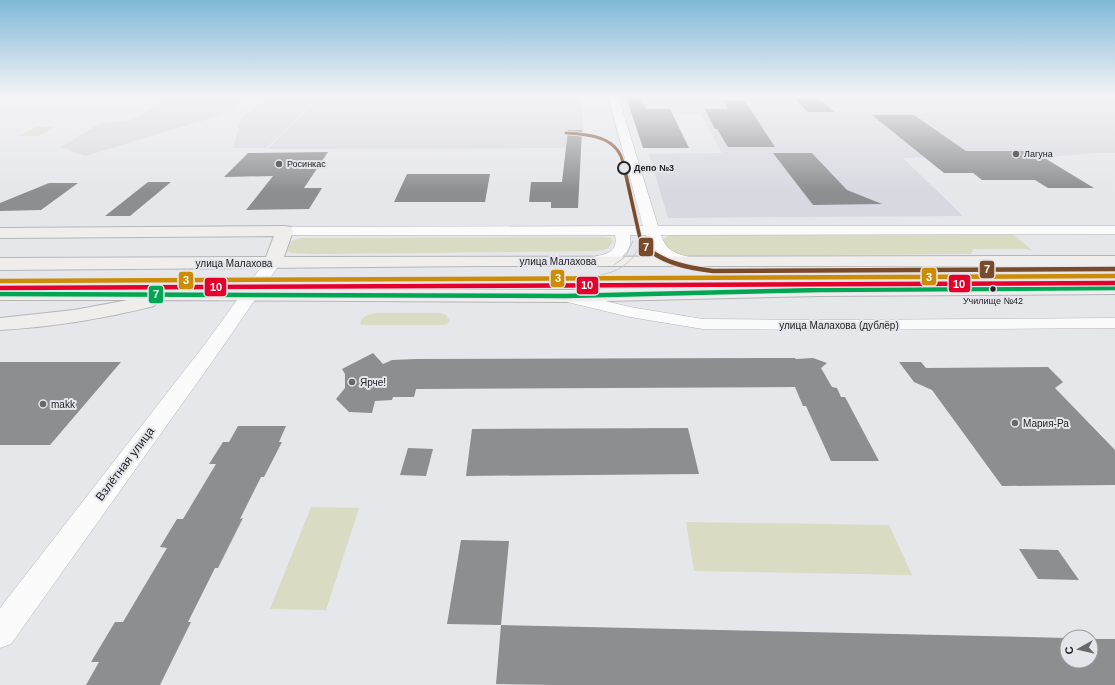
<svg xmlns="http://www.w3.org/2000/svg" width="1115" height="685" font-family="Helvetica,sans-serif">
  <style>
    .built { fill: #d8d8e1 }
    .green { fill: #d9dbc3 }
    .building { fill: #8d8e90 }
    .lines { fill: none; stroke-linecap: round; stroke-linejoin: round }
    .minor-casing { stroke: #b5b6b8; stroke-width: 1 }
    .secondary-casing { stroke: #b5b6b8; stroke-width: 2 }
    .minor { fill: #fbfbfc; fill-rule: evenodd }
    .secondary { fill: #efeeed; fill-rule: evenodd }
    .tram { stroke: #c7c8c9; stroke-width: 1 }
    .bus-1-casing { stroke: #e5e6ec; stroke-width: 7 }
    .bus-1 { stroke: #00a651; stroke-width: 4.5 }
    .tram-1-casing { stroke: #e5e6ec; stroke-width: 7 }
    .tram-2-casing { stroke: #e5e6ec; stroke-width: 7 }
    .tram-3-far2-casing { stroke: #e5e6ec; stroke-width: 4.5 }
    .tram-3-far1-casing { stroke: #e5e6ec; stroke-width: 5.5 }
    .tram-3-casing { stroke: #e5e6ec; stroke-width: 7 }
    .tram-1 { stroke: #cd8c08; stroke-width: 4.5 }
    .tram-2 { stroke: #e4002b; stroke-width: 4.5 }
    .tram-3-far2 { stroke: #7a4b2a; stroke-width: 3 }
    .tram-3-far1 { stroke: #7a4b2a; stroke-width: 3.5 }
    .tram-3 { stroke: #7a4b2a; stroke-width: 4.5 }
    .poi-dot { fill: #68686b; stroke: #e5e6ec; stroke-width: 1.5 }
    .stop-dot { fill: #e5e6ec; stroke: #242426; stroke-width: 2 }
    .bus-dot { fill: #242426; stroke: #e5e6ec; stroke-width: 1.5 }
    .labels { text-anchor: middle; stroke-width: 4; stroke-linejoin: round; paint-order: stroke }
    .far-poi-label { font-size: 9px; fill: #242426; stroke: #e5e6ec; text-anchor: start }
    .far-stop-label { font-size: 9px; font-weight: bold; fill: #242426; stroke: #e5e6ec; text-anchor: start }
    .bus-label { font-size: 9px; fill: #242426; stroke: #e5e6ec }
    .street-label { font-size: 10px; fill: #242426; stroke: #e5e6ec }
    .poi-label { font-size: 10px; fill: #242426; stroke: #e5e6ec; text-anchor: start }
    .near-street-label { font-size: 12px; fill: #242426; stroke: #e5e6ec }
    .line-badge { stroke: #e5e6ec; stroke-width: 1.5 }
    .badge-label { font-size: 11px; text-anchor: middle; font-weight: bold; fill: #fff }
  </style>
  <rect width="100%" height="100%" fill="#e6e7eb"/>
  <path class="built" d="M171 96H250L231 112 85 156 61 147 100 123 130 121Z
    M267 96H319L266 148H233L241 119Z
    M320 96H580L584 136H566V148L268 149Z
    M623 96H1115V153H1094L1035 158H903L963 216 668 218 649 154 722 153 701 114 629 115Z"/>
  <path class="green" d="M36 127H54L38 136H19Z
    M1013 234 1033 251 1025 249H973L971 254 692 256 673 253 661 242 663 239 670 235Z
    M604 237 611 238 613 242 607 249 597 251 311 254 293 253 285 250C288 241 294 240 302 238Z
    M376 313H441L446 315 450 321 445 325H362L360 324C362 316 369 314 376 313Z
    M311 507 359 508 326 610 270 609Z
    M686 522 889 525 912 575 694 571Z"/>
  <path class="building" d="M626 96H640L646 109H670L689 148H643Z
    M792 96H817L834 112H808Z
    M723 100H744L775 147H728L717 129H715L705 109H728Z
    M872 115H914L966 151H1033L1094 188H1048L1035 180H982L973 173H944Z
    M568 130H582L578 208H551V202H529L531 182H562Z
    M328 152 304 188H322L309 209 246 210 273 176 224 177 248 153Z
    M773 153H812L847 190 882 204 813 205Z
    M407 174H490L485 202H394Z
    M148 182H171L130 216H105Z
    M49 183H78L41 210 0 211V203Z
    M373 353 383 364 392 360 416 359 795 358 796 359 813 358 827 363 821 368 832 387 837 388 841 397H845L879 461H831L806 406H803L795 387 416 389 414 397H393L392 400 375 401 372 413 349 412 336 399 345 388V374L342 369Z
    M0 362H121L50 445H0Z
    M899 362H921L926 368 1048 367 1063 382 1055 388 1115 450V485L1002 486 932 390 914 382Z
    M238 426H286L279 442H282L264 477H261L240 519 243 518 218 568H215L188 622H191L160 685H86L99 662H91L115 622H123L167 548 160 547 177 519H183L216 464H209L223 442H229Z
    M688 428 699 474 466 476 472 429Z
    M408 448 433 449 426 476 400 475Z
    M461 540 509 541 501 625 447 624Z
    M1019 549 1058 550 1079 580 1038 579Z
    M501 625 1067 638V661H1091V639H1115V685H554L496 684Z"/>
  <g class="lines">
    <g class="minor-casing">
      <path id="minor" d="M608 96H618L658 226H1115V234L661 235C667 254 679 254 697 259L699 262 697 265C690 267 684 265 678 263 660 258 651 254 646 235H630C635 257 607 269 589 264L587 261 589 258C604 254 619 254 615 235H285L280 234 278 231 280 228 285 227 643 226Z
        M273 257 279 259 281 262 219 352 11 644 0 648V608L205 344 267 259Z
        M565 291 630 307 703 319 837 320 1115 318V328L837 330 703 329 630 317 559 300 556 296 559 292Z"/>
    </g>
    <g class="secondary-casing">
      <path id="secondary" d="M285 226 291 227 293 231 284 257 1115 256V266H485L0 270V258L266 257 274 236 0 238V228Z
        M1115 282V294L820 296 565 302 156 300 157 302 154 306C103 319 52 327 0 330V318L74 310 128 300H0V288L565 290 820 284Z"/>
    </g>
    <use href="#minor" class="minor"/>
    <use href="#secondary" class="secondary"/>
    <path class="tram" d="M614 265 626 256 633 241
      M582 278C609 275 631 270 641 242"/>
    <g class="bus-1-casing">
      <path id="bus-1" d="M0 294 565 296 820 290 1115 288"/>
    </g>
    <use href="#bus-1" class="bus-1"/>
    <g class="tram-1-casing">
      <path id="tram-1" d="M0 281 1115 276"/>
    </g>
    <g class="tram-2-casing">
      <path id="tram-2" d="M0 288 1115 283"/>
    </g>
    <g class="tram-3-far2-casing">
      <path id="tram-3-far2" d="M566 133C589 134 618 137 623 163"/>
    </g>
    <g class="tram-3-far1-casing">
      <path id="tram-3-far1" d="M623 162 640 238 649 250"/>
    </g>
    <g class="tram-3-casing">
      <path id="tram-3" d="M648 249C666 264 690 268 713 271L1115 269"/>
    </g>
    <use href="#tram-1" class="tram-1"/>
    <use href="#tram-2" class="tram-2"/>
    <use href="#tram-3-far2" class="tram-3-far2"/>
    <use href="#tram-3-far1" class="tram-3-far1"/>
    <use href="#tram-3" class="tram-3"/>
  </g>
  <linearGradient id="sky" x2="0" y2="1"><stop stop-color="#80b8d8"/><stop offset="0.5" stop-color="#f4f4f6"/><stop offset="1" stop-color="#f4f4f6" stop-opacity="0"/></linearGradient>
  <rect width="1115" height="192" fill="url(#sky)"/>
  <g class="poi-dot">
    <circle cx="1016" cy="154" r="4"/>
    <circle cx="279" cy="164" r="4"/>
    <circle cx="352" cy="382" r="4"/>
    <circle cx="43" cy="404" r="4"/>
    <circle cx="1015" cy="423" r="4"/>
  </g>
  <circle class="stop-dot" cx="624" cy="168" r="6"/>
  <circle class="bus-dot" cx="993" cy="289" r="3.5"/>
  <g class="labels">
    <g class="far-poi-label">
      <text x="1024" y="157">Лагуна</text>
      <text x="287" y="167">Росинкас</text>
    </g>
    <g class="far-stop-label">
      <text x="634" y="171">Депо №3</text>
    </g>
    <g class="bus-label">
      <text x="993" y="304">Училище №42</text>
    </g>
    <g class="street-label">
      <text x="558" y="265">улица Малахова</text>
      <text x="234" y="267">улица Малахова</text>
      <text x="839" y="329">улица Малахова (дублёр)</text>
    </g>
    <g class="poi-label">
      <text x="360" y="386">Ярче!</text>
      <text x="51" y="408">makk</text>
      <text x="1023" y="427">Мария-Ра</text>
    </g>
    <g class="near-street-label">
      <text transform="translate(125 464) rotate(-53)" y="4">Взлётная улица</text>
    </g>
  </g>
  <g class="line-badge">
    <rect x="638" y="237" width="16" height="20" rx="4" fill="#7a4b2a"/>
    <rect x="979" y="260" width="16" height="19" rx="4" fill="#7a4b2a"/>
    <rect x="921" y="267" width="16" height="19" rx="4" fill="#cd8c08"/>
    <rect x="550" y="269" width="15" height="19" rx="4" fill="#cd8c08"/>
    <rect x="178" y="271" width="16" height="19" rx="4" fill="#cd8c08"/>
    <rect x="948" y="274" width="23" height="19" rx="4" fill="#e4002b"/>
    <rect x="576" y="276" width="23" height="19" rx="4" fill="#e4002b"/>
    <rect x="204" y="277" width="23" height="20" rx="4" fill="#e4002b"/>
    <rect x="148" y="285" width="16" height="19" rx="4" fill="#00a651"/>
  </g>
  <g class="badge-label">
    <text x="646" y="251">7</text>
    <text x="987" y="273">7</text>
    <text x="929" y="281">3</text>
    <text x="558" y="282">3</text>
    <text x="186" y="284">3</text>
    <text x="959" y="288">10</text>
    <text x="587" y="289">10</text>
    <text x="216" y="291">10</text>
    <text x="156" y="298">7</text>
  </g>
  <g transform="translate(1079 649) rotate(262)"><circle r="19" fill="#e5e6ec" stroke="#98989d"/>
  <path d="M0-3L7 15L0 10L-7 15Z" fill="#68686b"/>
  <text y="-6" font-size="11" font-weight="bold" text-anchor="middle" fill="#242426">С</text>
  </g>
</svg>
